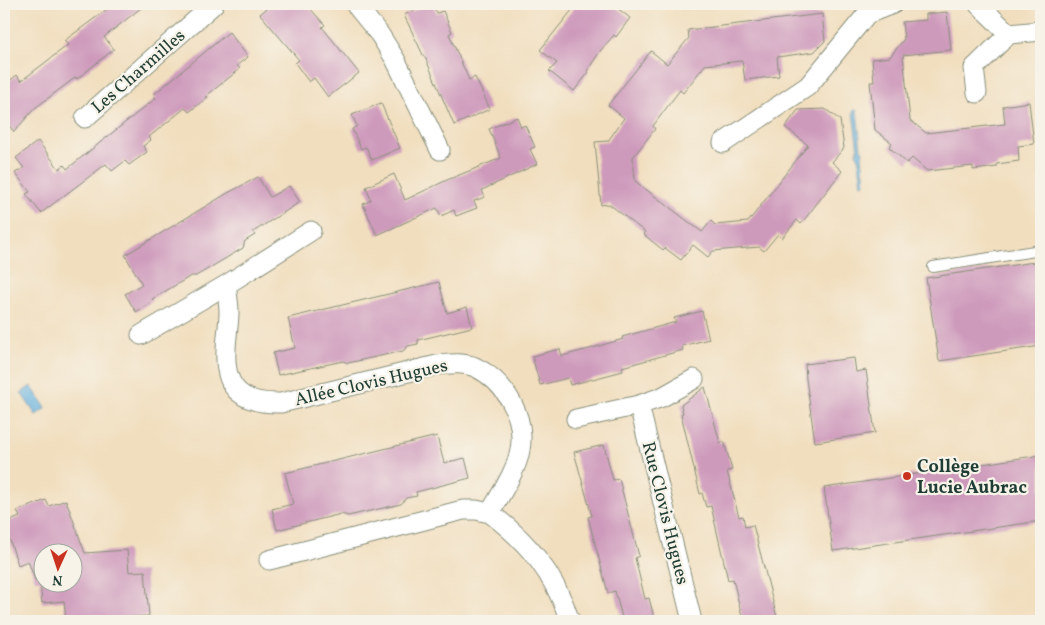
<svg xmlns="http://www.w3.org/2000/svg" width="1045" height="625" font-family="Vollkorn,serif">
  <style>
    .water { fill: #65b1de; stroke: #427789 }
    .building { fill: #ce9abc; fill-rule: evenodd }
    .lines { fill: none; stroke-linecap: round; stroke-linejoin: round }
    .lane-casing { stroke: #888e79; stroke-width: 12 }
    .street-casing { stroke: #888e79; stroke-width: 21 }
    .lane { stroke: #fff; stroke-width: 10 }
    .street { stroke: #fff; stroke-width: 19 }
    .poi-dot { fill: #c8321e; stroke: #f7f3e8; stroke-width: 2 }
    .labels { text-anchor: middle; stroke-width: 4.5; stroke-linejoin: round; paint-order: stroke }
    .street-label { font-size: 18px; fill: #1f3d34; stroke: #f7f3e8 }
    .poi-label { font-size: 18px; font-weight: bold; fill: #1f3d34; stroke: #f7f3e8; text-anchor: start }
  </style>
  <rect width="100%" height="100%" fill="#f7f3e8"/>
  <filter id="ink" filterUnits="userSpaceOnUse"><feTurbulence type="fractalNoise" baseFrequency=".02" numOctaves="2"/><feDisplacementMap in="SourceGraphic" scale="10" xChannelSelector="R" yChannelSelector="G"/><feConvolveMatrix kernelMatrix="1 2 1 2 8 2 1 2 1" color-interpolation-filters="sRGB"/></filter>
  <filter id="wash" filterUnits="userSpaceOnUse"><feTurbulence type="fractalNoise" baseFrequency=".0096" numOctaves="4" result="noise"/><feDisplacementMap in="SourceGraphic" scale="20" xChannelSelector="R" yChannelSelector="G"/><feGaussianBlur stdDeviation="1.12" result="paint"/><feColorMatrix in="noise" values="0 0 0 0 0 0 0 0 0 0 0 0 0 0 0 0 0 1.4 0 .05"/><feComposite in="paint" operator="in"/></filter>
  <g filter="url(#wash)">
    <rect width="100%" height="100%" fill="#f1debe"/>
    <path class="water" d="M855 109 857 111 861 149 863 152 862 156 865 184H862L858 156 856 153 858 150 853 112Z
      M31 386 46 408 36 415 21 393Z"/>
    <g id="blocks">
      <path class="building" d="M114 4H146L104 37 114 49 77 79 76 77 35 108 14 132 4 119V85L17 75 21 81 68 45 64 41Z
        M272 4H306L325 25 322 27 359 73 328 97 314 78 309 82 295 63 299 60 260 14Z
        M429 4H432L437 13 443 11 452 32 449 34 469 80 475 77 490 109 454 125 425 57H424L404 15Z
        M577 4H612L630 18 616 37 614 35 601 50 587 71 589 72 574 91 549 71 557 63 540 50Z
        M947 12 951 50 903 55 910 120 926 133 1005 124 1003 106 1029 102 1034 144 1018 146 1019 161 997 164V167L973 170V166L927 171 912 158 907 163 889 147 892 143 875 130 870 82H874L872 59 890 57 904 39 902 22 926 20V14Z
        M822 14 825 41 814 52 777 57 779 76 745 80 742 61 705 65 683 93 680 90 673 99 653 126 655 129 633 157 635 181 702 232 711 221 715 225 748 222 808 145 785 127 798 110 825 109 840 120 844 148 832 162 842 171 801 224 797 220 782 238 778 234 764 251 759 247 713 251 708 257 693 245 681 260 665 248 663 250 643 234 645 232 609 204 601 205 595 142 608 141 624 118 608 105 651 51 667 64 689 38 688 30Z
        M229 32 248 57 237 65 240 69 206 96 208 97 189 112 185 108 149 137 151 140 143 146 147 152 129 165 125 161 112 171 106 164 41 213 26 194 30 192 15 173 24 168 16 158 38 141 59 169 64 165 67 169 156 98 153 95Z
        M381 103 400 148 372 160 366 147 361 149 352 129 357 126 352 115Z
        M517 117 521 127 525 125 535 147 530 149 537 164 482 190 485 197 474 201 477 208 456 216 454 210 441 216 437 208 377 235 363 204 371 200 366 187 394 174 405 200 447 180 501 158 489 129Z
        M258 177 270 197 289 186 300 202 253 232 255 235 245 241 243 248 196 276H191L152 299 153 301 136 312 125 294 142 284 125 255 226 194Z
        M1041 261V346L939 361 926 278Z
        M439 282 447 313 467 307 472 327 418 340V344L408 346 403 351 348 363 343 361 278 375 273 353 295 348 288 318Z
        M702 311 709 339 682 346 683 350 622 367 623 371 570 385 568 378 540 385 532 356 560 349 562 356 589 349 623 339 622 337 676 322 674 318Z
        M854 358 856 372 866 370 875 433 815 442 806 379 805 364Z
        M705 387 720 443 724 441 732 470 727 471 739 517 743 516 745 527 753 525 778 621H743L733 579 728 580 711 506 706 507 702 493 700 494 681 414 683 413 681 405Z
        M437 436 444 463 465 458 470 478 416 492 417 496 406 498 401 504 348 516 341 514 277 530 272 509 293 504 285 473Z
        M604 445 613 480 619 479 639 556 635 558 645 599 649 598 655 621H623L615 591 608 593 588 517 592 516 574 452Z
        M1041 455V521L833 551 824 488Z
        M46 500 49 506 66 500 85 553 127 550 129 572 145 571 149 616 132 617 133 621H66L64 601 42 603 40 580H35L28 561 18 565 4 523 20 517 17 511ZM42 552H72V582H42Z"/>
    </g>
  </g>
  <g filter="url(#ink)">
    <use href="#blocks" fill-opacity="0" stroke="#888e79" stroke-width="1"/>
    <g class="lines">
      <g class="lane-casing">
        <path id="lane" d="M933 267 1041 250"/>
      </g>
      <g class="street-casing">
        <path id="street" d="M355 4 380 35 395 59 440 150
          M978 4 1009 34 1041 31
          M977 93 974 68 1009 34
          M85 118 214 4
          M723 143 808 86 867 14 893 4
          M226 285C227 294 229 303 229 312 229 325 226 338 226 351 224 391 244 404 281 403L437 365C450 364 463 362 475 367 505 381 526 417 520 450 517 470 500 495 490 513 529 543 554 573 570 621
          M141 335 226 285 311 231
          M639 405 692 621
          M576 419 639 405 662 397 694 379
          M269 560 463 510H476L490 513"/>
      </g>
      <use href="#lane" class="lane"/>
      <use href="#street" class="street"/>
    </g>
  </g>
  <circle class="poi-dot" cx="907" cy="476" r="5"/>
  <g class="labels">
    <g class="street-label">
      <text transform="translate(138 71) rotate(-41)" y="6">Les Charmilles</text>
      <text transform="translate(371 382) rotate(-13)" y="6">Allée Clovis Hugues</text>
      <text transform="translate(666 513) rotate(76)" y="6">Rue Clovis Hugues</text>
    </g>
    <g class="poi-label">
      <text x="917" y="472">Collège<tspan x="917" dy="21">Lucie Aubrac</tspan></text>
    </g>
  </g>
  <rect width="1045" height="625" fill="none" stroke="#f7f3e8" stroke-width="20"/>
  <g transform="translate(58 568) rotate(183)"><circle r="24" fill="#f7f3e8" stroke="#a1aaa0"/>
  <path d="M0-4L9 19L0 12L-9 19Z" fill="#c8321e"/>
  <text y="-8" font-size="14" font-weight="bold" text-anchor="middle" fill="#1f3d34">N</text>
  </g>
</svg>
